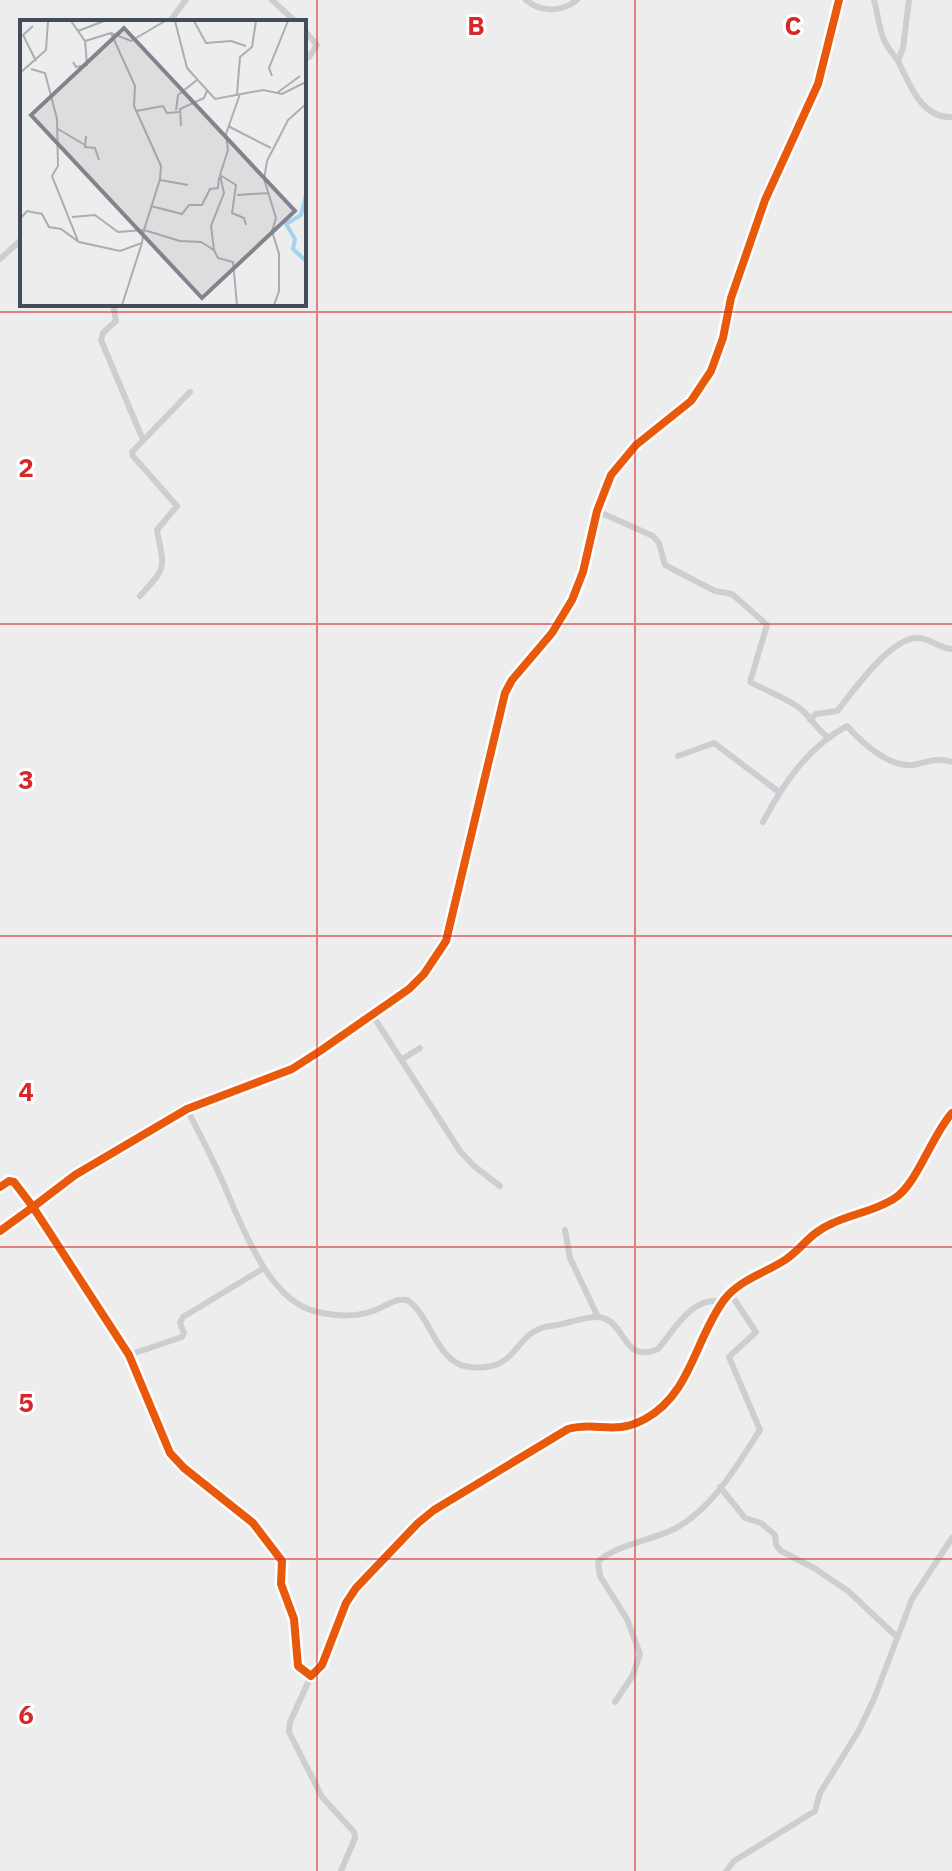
<svg xmlns="http://www.w3.org/2000/svg" width="952" height="1871" font-family="'IBM Plex Sans',sans-serif">
  <style>
    .lines { fill: none; stroke-linecap: round; stroke-linejoin: round }
    .street { stroke: #ccced1; stroke-width: 6 }
    .cycleway-casing { stroke: #fff; stroke-width: 13 }
    .cycleway { stroke: #e8590c; stroke-width: 8 }
    .grid { fill: none; stroke: #d62828; stroke-width: 2; stroke-opacity: 0.55 }
    .inset-river { fill: none; stroke: #a2d3ef; stroke-width: 4 }
    .inset-road { fill: none; stroke: #aaadb3; stroke-width: 2 }
    .view { fill: #80848e; fill-opacity: 0.15; stroke: #80848e; stroke-width: 4 }
    .inset-edge { fill: none; stroke: #444c5b; stroke-width: 4 }
    .grid-label { font-size: 26px; text-anchor: middle; font-weight: bold; fill: #d62828; stroke: #fff; stroke-width: 6; stroke-linejoin: round; paint-order: stroke }
  </style>
  <rect width="100%" height="100%" fill="#eeeded"/>
  <g class="lines">
    <path class="street" d="M272 0 296 22
      M526 0C541 13 562 12 577 0
      M874 0C878 14 879 30 885 42 889 50 895 56 899 63 910 85 922 119 952 117
      M169 22 186 0
      M304 30 317 45 309 57
      M898 61 903 48 909 0
      M0 259 22 239
      M113 304 116 321 103 333 101 340 143 440
      M597 511 653 536 659 543 665 565 715 591 732 594 767 625 750 682C768 692 786 697 802 710 812 719 817 730 829 738
      M140 596C168 566 164 568 157 530L177 506 133 456 132 452 190 392
      M810 720 816 714 837 711C854 691 888 640 916 638 930 637 939 649 952 649
      M678 756 714 743 779 792
      M763 822C783 784 808 747 847 726 862 743 890 768 913 765 928 762 937 757 952 762
      M373 1016 460 1151 474 1166 500 1186
      M401 1060 420 1048
      M187 1109C198 1131 210 1153 220 1176 239 1217 266 1302 318 1312 335 1316 356 1317 373 1311 385 1307 394 1298 407 1300 430 1315 434 1354 461 1365 469 1368 478 1368 486 1367 515 1364 517 1338 539 1329 545 1326 552 1326 557 1325 570 1323 594 1313 606 1319 627 1329 624 1363 658 1349 676 1328 692 1295 723 1302
      M0 1187 9 1181 14 1182 33 1207 75 1175 187 1109 292 1069 320 1051 409 989 424 974 446 941 505 693 512 680 552 633 572 600 583 572 597 511 611 475 636 445 691 401 711 371 723 338 731 298 765 200 818 84 839 0
      M565 1230 570 1258 598 1317
      M0 1231 33 1207 129 1355 170 1453 184 1468 253 1523 282 1561 281 1584 294 1619 298 1666 311 1676 322 1665 346 1603 356 1588 418 1523 434 1510 568 1429C597 1421 614 1436 645 1419 691 1394 695 1339 724 1300 739 1280 765 1273 785 1260 803 1248 809 1233 833 1223 852 1214 878 1210 895 1198 917 1184 932 1135 952 1113
      M129 1355 182 1337 184 1333 180 1323 183 1317 264 1268
      M720 1487 745 1518 761 1523 775 1535 776 1545 781 1551 814 1568 848 1591 896 1636
      M311 1676 290 1722 289 1732 322 1797 354 1832 355 1838 341 1871
      M615 1702 633 1675 640 1654 627 1619 600 1576 598 1562C612 1546 654 1540 676 1528 713 1508 738 1464 760 1430L729 1357 756 1332 730 1293
      M726 1871 734 1861 815 1811 820 1793 858 1732 874 1699 912 1599 952 1538"/>
    <g class="cycleway-casing">
      <path id="cycleway" d="M0 1187 9 1181 14 1182 33 1207 75 1175 187 1109 292 1069 320 1051 409 989 424 974 446 941 505 693 512 680 552 633 572 600 583 572 597 511 611 475 636 445 691 401 711 371 723 338 731 298 765 200 818 84 839 0
        M0 1231 33 1207 129 1355 170 1453 184 1468 253 1523 282 1561 281 1584 294 1619 298 1666 311 1676 322 1665 346 1603 356 1588 418 1523 434 1510 568 1429C597 1421 614 1436 645 1419 691 1394 695 1339 724 1300 739 1280 765 1273 785 1260 803 1248 809 1233 833 1223 852 1214 878 1210 895 1198 917 1184 932 1135 952 1113"/>
    </g>
    <use href="#cycleway" class="cycleway"/>
  </g>
  <path class="grid" d="M317 0V1871M635 0V1871M0 312H952M0 624H952M0 936H952M0 1247H952M0 1559H952"/>
  <g transform="translate(20 20)">
    <rect width="286" height="286" fill="#eeeded"/>
    <path class="inset-river" d="M286 175 281 195 266 204 275 219 273 229 286 241"/>
    <path class="inset-road" d="M51 1 65 21 91 13 111 21 145 1M155 1 167 48 195 79 243 70 262 74 286 62M174 1 186 23 211 21 226 26M13 6 3 15 16 41M58 11 84 1M53 42 56 47 67 45 65 20M11 49 25 53 37 99 38 146 32 156 58 221M0 53 26 30 28 1M252 56 249 48 268 1M257 73 280 56M217 74 220 37 232 27 236 1M156 90 158 75 177 60M116 91 143 86 147 93 159 92M161 106 160 89 184 78 187 71M208 106 251 128M38 109 65 125M66 116 65 127 75 128 79 140M200 155 216 165 212 193 224 198 226 205M140 160 168 165M217 175 248 173M131 186 162 194 169 185H182L190 169 198 168 199 157M52 197 75 195 98 212 124 210 140 159 141 146 114 86 115 66 91 13M0 199 7 191 22 194 29 207 41 209 59 222 100 231 122 223 124 210 160 221 181 222 194 230 191 206 204 173 200 155 208 130 206 114 220 74M194 230 198 238 213 242 217 285M102 285 122 223M254 285 259 271V234L252 211 256 198 244 159 247 141 268 100 286 84"/>
    <path class="view" d="M104 8 275 191 182 278 11 95Z"/>
    <rect width="286" height="286" class="inset-edge"/>
  </g>
  <g class="grid-label">
    <text x="476" y="35">B</text>
    <text x="793" y="35">C</text>
    <text x="26" y="477">2</text>
    <text x="26" y="789">3</text>
    <text x="26" y="1101">4</text>
    <text x="26" y="1412">5</text>
    <text x="26" y="1724">6</text>
  </g>
</svg>
